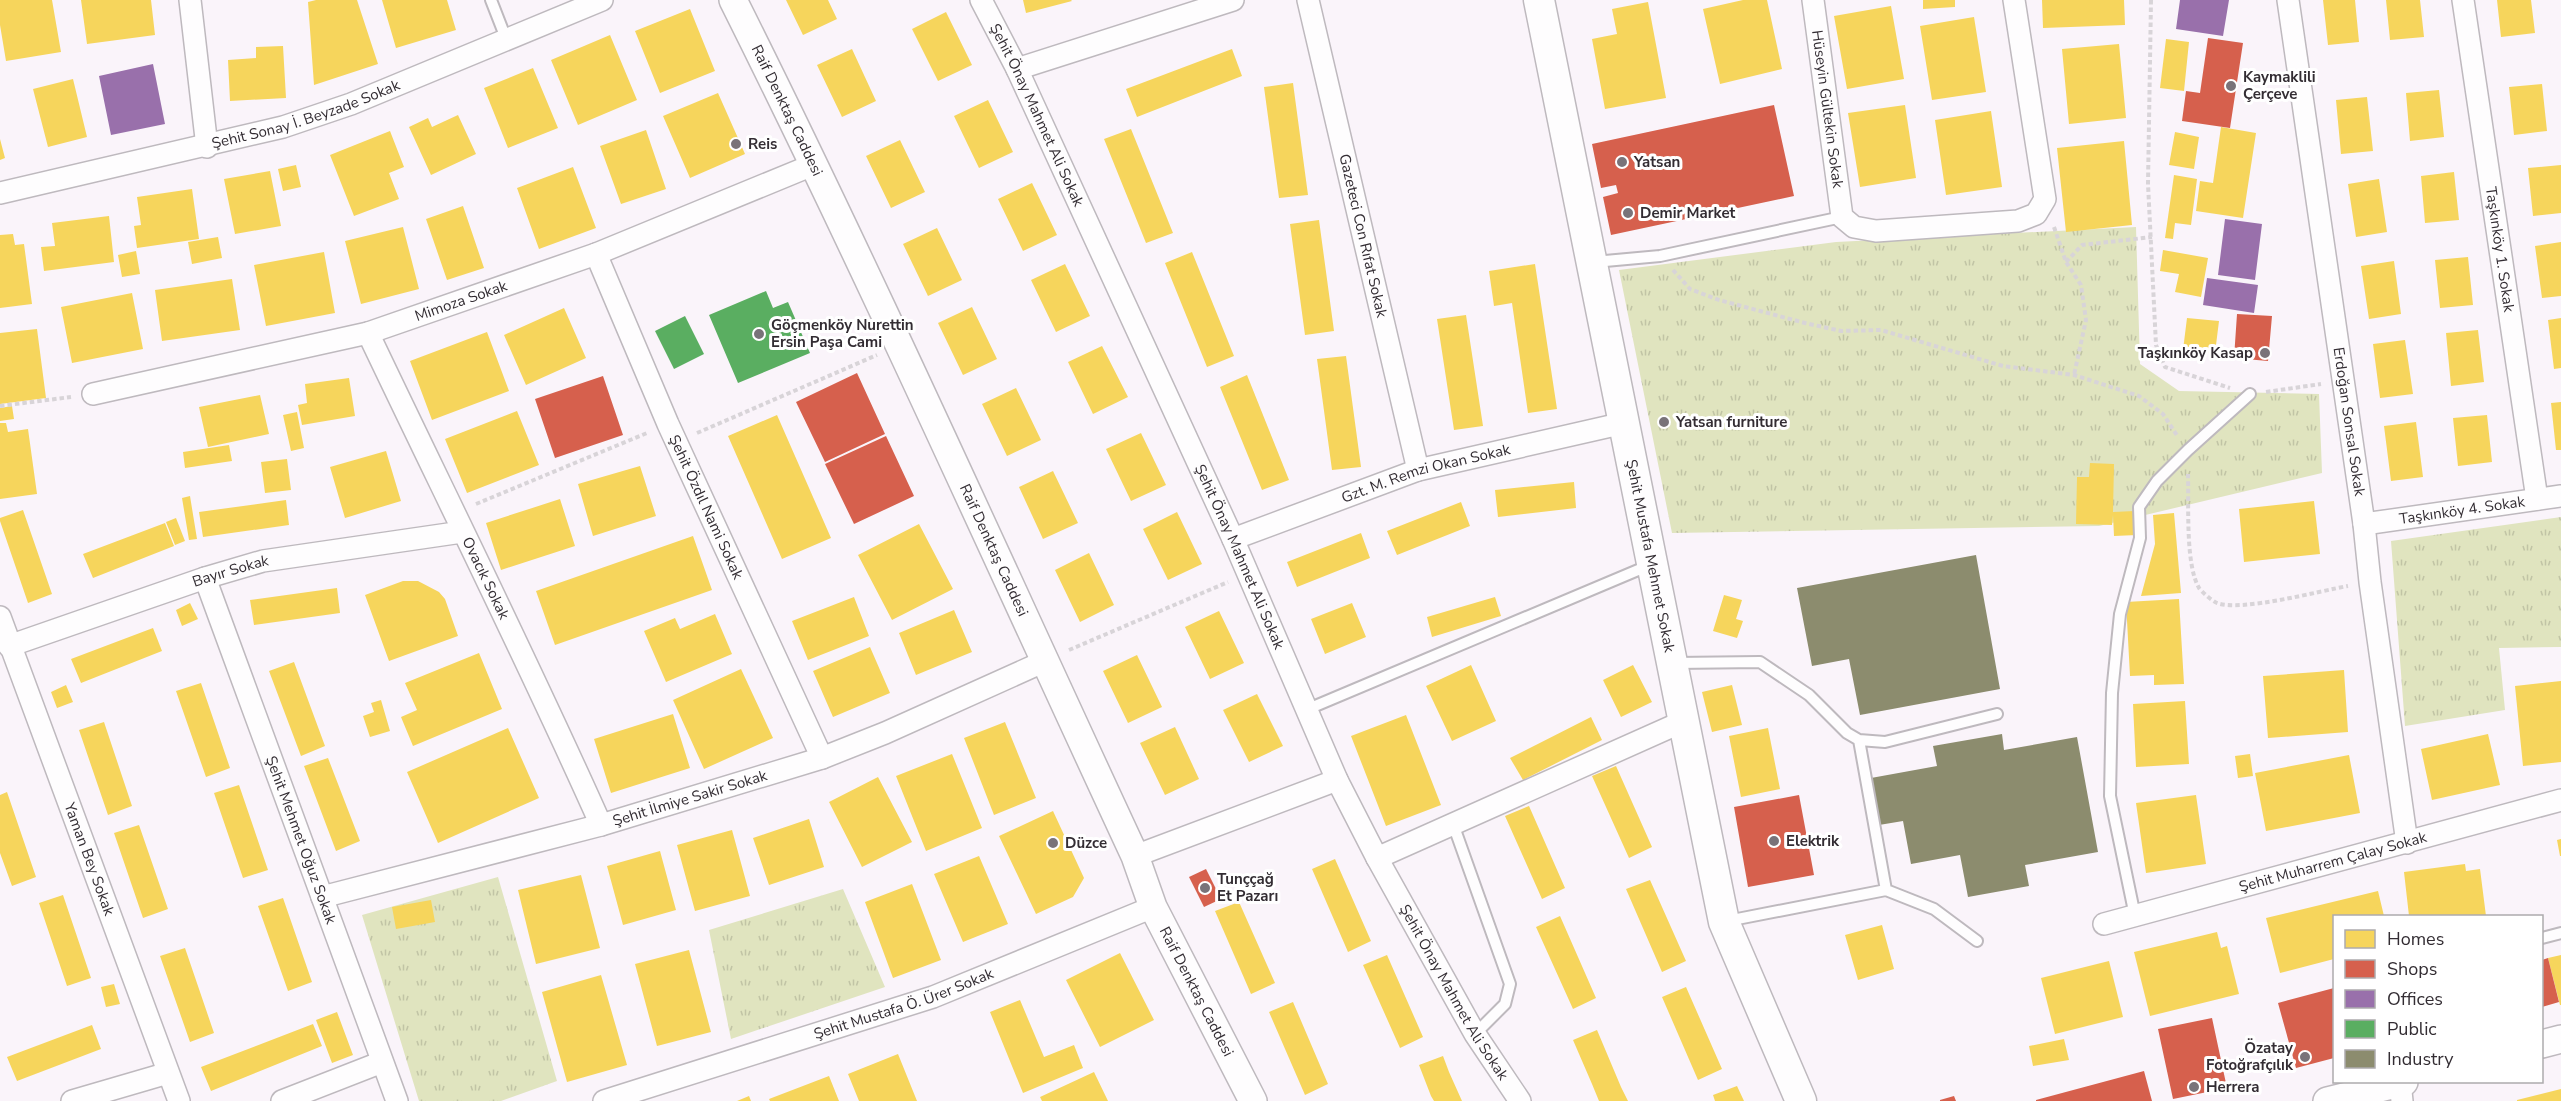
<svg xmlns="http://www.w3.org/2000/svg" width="2561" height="1101" font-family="'Nunito Sans',sans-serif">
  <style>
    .grass { fill: url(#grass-tufts) }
    .homes { fill: #f6d55c }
    .shops { fill: #d6604d }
    .offices { fill: #9970ab }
    .public { fill: #5aae61 }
    .industry { fill: #8c8c6e }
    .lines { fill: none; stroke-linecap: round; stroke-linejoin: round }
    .service-casing { stroke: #beb9be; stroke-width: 14 }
    .minor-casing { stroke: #beb9be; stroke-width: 24 }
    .tertiary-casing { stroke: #beb9be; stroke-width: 30 }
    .secondary-casing { stroke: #beb9be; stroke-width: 33 }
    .path { stroke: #d8d4d8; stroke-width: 4; stroke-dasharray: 4.5 3; stroke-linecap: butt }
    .service { stroke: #fefdfe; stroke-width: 10 }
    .minor { stroke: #fefdfe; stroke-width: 21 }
    .tertiary { stroke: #fefdfe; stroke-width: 27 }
    .secondary { stroke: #fefdfe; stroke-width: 30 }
    .poi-dot { fill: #797379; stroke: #fff; stroke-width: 2 }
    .labels { text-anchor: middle; stroke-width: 6; stroke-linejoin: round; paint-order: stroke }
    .poi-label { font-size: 15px; font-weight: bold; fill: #332d33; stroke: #fff; text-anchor: start }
    .street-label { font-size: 15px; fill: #332d33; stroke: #fff }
  </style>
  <defs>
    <pattern id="grass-tufts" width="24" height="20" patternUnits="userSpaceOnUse" patternTransform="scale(1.5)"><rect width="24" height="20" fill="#e0e4bf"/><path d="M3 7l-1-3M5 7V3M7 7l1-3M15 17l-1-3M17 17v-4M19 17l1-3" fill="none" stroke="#c1c4a5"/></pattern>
  </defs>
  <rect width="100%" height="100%" fill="#faf4fa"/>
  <path class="grass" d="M2136 227 2140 364 2179 391 2319 394 2322 473 2099 526 1672 533 1619 270 1836 242Z
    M2561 517V647L2499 648 2505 710 2405 726 2391 541Z
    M498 877 557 1081 501 1101H419L362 915Z
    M843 889 885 987 731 1039 709 930Z"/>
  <path class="homes" d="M0 0H52L61 52 6 61 0 25Z
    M81 0H151L155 35 87 44Z
    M316 0H357L378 64 314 85 308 2Z
    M382 0H447L456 30 396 48Z
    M786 0H828L837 19 803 35Z
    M1023 0H1071L1072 1 1026 13Z
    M1743 0H1767L1782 69 1720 84 1703 9Z
    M1923 0H1955V7L1923 9Z
    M2042 0H2124L2125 25 2043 28Z
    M2323 0H2355L2359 42 2328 45Z
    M2386 0H2420L2424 37 2390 40Z
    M2497 0H2531L2535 33 2501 37Z
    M1648 2 1666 98 1605 109 1592 39 1617 34 1612 9Z
    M1891 6 1904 79 1847 89 1834 16Z
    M690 9 715 71 660 93 635 31Z
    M946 12 972 65 938 81 912 29Z
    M1974 17 1986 92 1932 100 1920 26Z
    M610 35 637 100 578 125 551 60Z
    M2166 39 2189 42 2184 91 2160 88Z
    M2119 44 2126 118 2069 124 2062 49Z
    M283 46 286 98 230 101 228 60 256 58V47Z
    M852 49 876 101 842 117 817 65Z
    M1232 49 1242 76 1137 117 1126 89Z
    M533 68 558 128 508 148 484 88Z
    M73 79 87 137 48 147 33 89Z
    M1293 83 1308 195 1279 198 1264 87Z
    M2542 84 2547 131 2514 135 2509 87Z
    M2439 90 2444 137 2410 141 2406 93Z
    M718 93 745 154 690 178 663 116Z
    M2367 97 2373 151 2341 154 2336 100Z
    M988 100 1013 152 979 168 954 116Z
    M1905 105 1916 178 1860 187 1848 113Z
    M1991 111 2002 187 1946 195 1935 120Z
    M458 115 476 154 431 175 409 127 428 118 432 127Z
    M2221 127 2256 133 2243 218 2196 211 2200 181 2213 183Z
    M1131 129 1173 233 1146 243 1104 139Z
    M646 130 666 189 621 204 600 146Z
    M390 131 404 167 389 173 399 199 354 216 330 155Z
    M2175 132 2199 137 2194 169 2169 165Z
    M0 139 5 158 0 160Z
    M900 140 925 192 891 208 866 156Z
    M2124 141 2132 225 2066 232 2057 148Z
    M296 165 301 187 283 191 278 169Z
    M2561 165V213L2533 216 2528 168Z
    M573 167 596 228 539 249 517 188Z
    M270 171 281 226 235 234 224 179Z
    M2454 172 2459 220 2425 223 2421 176Z
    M2174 175 2197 179 2191 225 2175 223 2173 239 2165 238Z
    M2379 179 2387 232 2356 237 2348 184Z
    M1032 183 1057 235 1023 251 998 199Z
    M192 189 199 239 137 248 134 226 141 225 137 197Z
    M463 206 484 268 447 280 426 219Z
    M109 216 114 262 44 271 41 247 55 246 52 223Z
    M1319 220 1334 331 1305 335 1290 224Z
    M403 227 419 289 361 304 345 241Z
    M937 228 962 280 928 296 903 244Z
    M13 234 15 245 24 244 32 304 0 308V235Z
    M218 237 222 258 192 264 188 242Z
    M2561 242V296L2542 298 2535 246Z
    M2163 250 2208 258 2201 297 2175 292 2179 274 2160 271Z
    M136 251 140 274 122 277 118 255Z
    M324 252 335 313 266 326 254 265Z
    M1192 252 1234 356 1207 367 1165 263Z
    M2468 257 2473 305 2440 308 2435 260Z
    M2394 261 2401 314 2369 319 2361 266Z
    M1065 264 1090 316 1056 332 1031 280Z
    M1535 264 1557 409 1528 413 1512 303 1494 306 1489 271Z
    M232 279 240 330 162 341 155 290Z
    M132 293 143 349 72 363 61 307Z
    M972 307 997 359 963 375 938 323Z
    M564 308 586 358 526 385 504 335Z
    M1466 315 1483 426 1454 430 1437 319Z
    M2187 318 2219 321 2215 353 2183 350Z
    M2561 318V368L2554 369 2548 320Z
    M37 329 46 398 0 404V333Z
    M2478 330 2484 382 2451 386 2446 333Z
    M487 332 509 391 432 420 410 361Z
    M2405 340 2413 394 2380 398 2373 344Z
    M1102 346 1128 397 1093 414 1068 362Z
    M1346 356 1361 467 1332 470 1317 359Z
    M1247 375 1289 480 1262 490 1220 387Z
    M349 378 355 416 302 425 298 405 307 403 305 384Z
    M1016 388 1041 440 1007 456 982 404Z
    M260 395 269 434 208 447 199 407Z
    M2561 402V450H2556L2551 403Z
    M12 406 14 419 0 421V408Z
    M517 411 539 465 467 493 445 439Z
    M297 412 304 448 291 451 283 415Z
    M777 415 831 538 782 559 728 436Z
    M2487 415 2492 462 2458 466 2453 418Z
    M2416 422 2423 477 2391 481 2384 426Z
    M0 423H6L8 432 28 429 37 494 0 499Z
    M1141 433 1166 485 1131 501 1106 449Z
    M229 445 232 461 185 468 183 452Z
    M386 451 401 501 345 518 330 467Z
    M287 459 291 490 265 493 261 462Z
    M2090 463 2114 464 2113 512 2135 511 2137 535 2114 536 2113 515 2112 525 2076 524 2077 477H2089Z
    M640 466 656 516 593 536 578 484Z
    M1053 471 1078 523 1043 539 1019 487Z
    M1574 482 1576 508 1498 517 1495 490Z
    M190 496 197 539 189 540 182 498Z
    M560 499 575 546 501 570 486 523Z
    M286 500 289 525 203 537 199 512Z
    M2314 501 2320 554 2244 562 2239 509Z
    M1461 502 1470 526 1397 555 1387 531Z
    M23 510 52 594 28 603 0 521V518Z
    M1177 512 1202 564 1168 580 1143 529Z
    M2174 513 2181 593 2141 596 2155 544 2153 515Z
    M176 518 185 541 175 545 166 522Z
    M165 523 174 546 93 578 83 554Z
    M919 524 953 589 892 620 858 555Z
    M1361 533 1370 558 1297 587 1287 562Z
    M693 536 712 590 555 645 536 591Z
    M1089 553 1114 605 1080 622 1055 570Z
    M403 581H418L439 592 445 599 458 636 389 661 365 595Z
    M337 588 340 613 254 625 250 600Z
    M1724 595 1742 600 1736 619 1743 621 1737 638 1713 631Z
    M854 597 869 636 808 660 792 621Z
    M1495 597 1501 616 1432 637 1427 617Z
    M2179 599 2184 684 2154 685V675L2130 676 2126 602Z
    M190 603 198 619 182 626 176 610Z
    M1352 603 1366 637 1325 654 1311 619Z
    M954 610 972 652 916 675 899 633Z
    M1219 611 1244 663 1210 679 1185 627Z
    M715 614 732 654 666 682 644 631 675 618 680 629Z
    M153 628 162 651 81 683 71 659Z
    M870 647 890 693 833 717 813 671Z
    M479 653 502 709 413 746 401 717 417 710 405 683Z
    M1137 655 1162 707 1128 723 1103 671Z
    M294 662 325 746 301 756 269 671Z
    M1471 665 1496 721 1452 741 1426 686Z
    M1633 665 1652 702 1621 717 1603 680Z
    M741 669 773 738 704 769 673 700Z
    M2344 670 2348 732 2268 738 2263 676Z
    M2561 681V762L2523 766 2515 686Z
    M201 683 230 768 206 777 176 691Z
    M66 685 73 702 57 708 51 692Z
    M1732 685 1742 725 1712 732 1702 692Z
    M1257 694 1283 746 1249 762 1223 710Z
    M381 700 390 731 370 737 363 716 374 712 371 703Z
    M2185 701 2189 764 2136 767 2133 704Z
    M673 714 690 768 611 793 594 739Z
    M1406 715 1441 805 1386 826 1351 736Z
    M1591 717 1602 740 1523 780 1510 758Z
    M104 722 132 806 108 815 79 730Z
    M1005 722 1036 798 994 815 964 738Z
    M1175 727 1199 779 1165 795 1140 743Z
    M508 728 539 798 438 843 407 772Z
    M1768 728 1780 789 1741 797 1729 736Z
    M2488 734 2500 785 2432 800 2421 749Z
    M952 754 982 828 926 851 896 776Z
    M2250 754 2253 776 2238 778 2235 756Z
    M2349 755 2360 813 2266 831 2255 773Z
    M328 758 360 841 336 851 304 766Z
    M1616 766 1652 847 1629 858 1592 776Z
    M878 777 912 842 862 867 829 802Z
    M239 785 268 870 243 878 214 793Z
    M7 792 36 877 12 886 0 853V795Z
    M2196 795 2206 864 2146 873 2136 803Z
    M1529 806 1565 888 1542 899 1505 816Z
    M1053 811 1084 878 1073 897 1036 914 999 836Z
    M809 819 824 867 769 885 753 838Z
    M139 825 168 909 143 918 114 833Z
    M732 830 750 896 695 911 677 845Z
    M2561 839V856H2560L2557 840Z
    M660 851 676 910 623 925 607 866Z
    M979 856 1008 924 963 942 934 874Z
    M1335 859 1371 941 1348 952 1312 869Z
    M2465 864 2466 871 2480 869 2486 916H2409L2404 872Z
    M581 875 600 948 536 964 518 890Z
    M1650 880 1686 961 1662 972 1626 889Z
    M912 884 941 960 893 978 865 902Z
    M2378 891 2384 916H2334V959L2280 973 2266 918Z
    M63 895 91 978 67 986 39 903Z
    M283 898 312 982 288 991 258 906Z
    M431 900 435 922 396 929 392 907Z
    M1239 902 1275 983 1251 994 1215 911Z
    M1560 916 1596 998 1573 1009 1536 927Z
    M1882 925 1894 969 1858 980 1845 935Z
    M2217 932 2221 948 2227 946 2239 994 2150 1016 2134 952Z
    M185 948 214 1033 190 1042 160 956Z
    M689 950 711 1032 657 1046 635 964Z
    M1120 953 1154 1020 1100 1047 1066 980Z
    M1387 955 1423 1037 1400 1048 1363 965Z
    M2561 955V1005H2560L2548 958Z
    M2109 961 2123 1017 2055 1034 2041 978Z
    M601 975 627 1065 567 1082 542 992Z
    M114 984 120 1004 106 1007 101 987Z
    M1686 987 1722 1069 1698 1080 1662 997Z
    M1020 1000 1044 1057 1074 1045 1083 1068 1023 1093 990 1012Z
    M1293 1002 1328 1084 1305 1095 1269 1012Z
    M337 1012 353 1055 332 1063 316 1020Z
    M313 1024 322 1046 211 1091 201 1067Z
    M92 1025 101 1049 17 1081 7 1057Z
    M1597 1030 1621 1087 1628 1101H1599L1592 1084 1573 1040Z
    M2064 1039 2069 1060 2033 1066 2029 1046Z
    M898 1054 917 1101H859L848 1074Z
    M1443 1056 1449 1072 1462 1101H1434L1431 1096 1419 1065Z
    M1094 1072 1108 1101H1042L1040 1097Z
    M829 1076 839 1101H770L769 1099Z
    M1737 1086 1744 1101H1715L1713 1095Z
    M2561 1089V1101H2517V1100Z
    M749 1096 751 1101H737Z"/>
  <path class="shops" d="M2208 38 2243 43 2230 128 2182 121 2186 91 2200 93Z
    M1774 105 1794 196 1611 235 1603 197 1618 193 1616 185 1601 188 1592 144Z
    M2237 314 2272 316 2268 361 2234 358Z
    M857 373 885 434 825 462 796 402Z
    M603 376 623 435 555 458 535 399Z
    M886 436 914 496 854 524 825 464Z
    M1799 795 1814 875 1748 887 1734 807Z
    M1206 869 1221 899 1204 907 1189 877Z
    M2548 958 2559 1002 2542 1007V960Z
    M2334 988V1058L2296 1068 2278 1003Z
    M2212 1018 2227 1088 2173 1099 2158 1029Z
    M2144 1071 2152 1101H2036V1100Z
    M1954 1096 1956 1101H1940V1100Z"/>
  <path class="offices" d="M2180 0H2229L2223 36 2176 29Z
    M153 64 165 124 111 135 99 76Z
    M2225 219 2262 224 2255 280 2218 275Z
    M2207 278 2258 285 2254 313 2203 305Z"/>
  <path class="public" d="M766 291 773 308 788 302 810 353 738 383 709 315Z
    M685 316 704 354 674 369 655 331Z"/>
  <path class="industry" d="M1976 555 2000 689 1860 715 1849 659 1812 666 1797 588Z
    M2002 734 2004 750 2077 737 2098 852 2025 865 2029 886 1968 897 1960 855 1911 864 1903 821 1879 825 1871 778 1937 766 1933 746Z"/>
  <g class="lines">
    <g class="service-casing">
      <path id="service" d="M491 0 507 41
        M1594 262 1660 256 1842 217
        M1675 663 1760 662 1809 695 1847 733 1859 740 1885 742 1997 714
        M1308 709 1650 565
        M1859 740 1886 890
        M1453 824 1510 984 1505 1004 1475 1034
        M2135 916 2110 796 2112 693 2120 614 2140 538 2139 507 2157 481 2188 450 2250 394
        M1727 921 1886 890 1934 909 1977 941
        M2542 938 2561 933"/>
    </g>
    <g class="minor-casing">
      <g id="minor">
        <path d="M190 0 207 147"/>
        <path id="s1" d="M981 0 1017 69 1233 539 1337 780 1377 858 1475 1034 1520 1101"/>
        <path id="s2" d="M1308 0 1418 470"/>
        <path id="s3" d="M1813 0 1842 217 1854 227 1876 231 2018 221 2036 214 2045 199 2014 0"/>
        <path id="s4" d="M2288 0 2364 524 2370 582 2407 843"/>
        <path id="s5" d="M2463 0 2537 499"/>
        <path d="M1017 69 1233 0"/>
        <path id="s6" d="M0 193 283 127 351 104 602 0"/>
        <path id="s7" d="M596 254 668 424 822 758"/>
        <path id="s8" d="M368 333C446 497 527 659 601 825"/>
        <path id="s9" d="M93 394 368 333 596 254 815 164"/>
        <path id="s10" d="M2364 524 2561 496"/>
        <path id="s11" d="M1233 539 1418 470 1624 423"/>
        <path id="s12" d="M205 578 397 1101"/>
        <path id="s13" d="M0 617 179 1101"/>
        <path id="s14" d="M9 646 205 578 263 561 462 532"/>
        <path d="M1135 856 1337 780"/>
        <path d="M1377 858 1684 721"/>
        <path id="s15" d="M322 897 601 825 822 758 885 733 1045 661"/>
        <path id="s16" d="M2104 924 2561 800"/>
        <path d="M2400 1082 2402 1101"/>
        <path d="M72 1101 168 1073"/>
        <path d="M282 1101 382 1062"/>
        <path id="s17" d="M604 1101 933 997 1153 907"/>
      </g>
    </g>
    <g class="tertiary-casing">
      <g id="tertiary">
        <path id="s18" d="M733 0C874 282 1002 570 1135 856L1153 907 1253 1101"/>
        <path d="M2542 1044 2561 1039"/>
        <path d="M2327 1101 2404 1082"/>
      </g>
    </g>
    <g class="secondary-casing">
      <g id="secondary">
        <path id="s19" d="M1539 0 1724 922 1801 1101"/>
      </g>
    </g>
    <path class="path" d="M2151 0 2148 184 2156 345 2165 367 2230 388
      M2054 227 2066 262 2081 285 2086 320 2074 375
      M2066 262 2082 245 2152 237
      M1673 270 1690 289 1719 300 1805 323 1841 331 1881 330 2003 366 2074 375 2139 396 2163 414 2178 437
      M2266 392 2321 384
      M0 406 71 397
      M697 433 877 355
      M2188 474C2189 503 2185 564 2199 588 2202 592 2212 601 2217 603 2242 612 2319 591 2348 586
      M476 504 647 433
      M1069 650 1228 582"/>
    <use href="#service" class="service"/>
    <use href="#minor" class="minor"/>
    <use href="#tertiary" class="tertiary"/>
    <use href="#secondary" class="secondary"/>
  </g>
  <g class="poi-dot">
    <circle cx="2231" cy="86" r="6"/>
    <circle cx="736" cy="144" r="6"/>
    <circle cx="1622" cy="162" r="6"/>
    <circle cx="1628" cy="213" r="6"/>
    <circle cx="759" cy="334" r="6"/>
    <circle cx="2265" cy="353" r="6"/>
    <circle cx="1664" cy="422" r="6"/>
    <circle cx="1774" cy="841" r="6"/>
    <circle cx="1053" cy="843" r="6"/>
    <circle cx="1205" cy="888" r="6"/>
    <circle cx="2305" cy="1057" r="6"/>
    <circle cx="2194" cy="1087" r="6"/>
  </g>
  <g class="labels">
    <g class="poi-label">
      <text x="2243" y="82">Kaymaklili<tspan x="2243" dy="17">Çerçeve</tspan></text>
      <text x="748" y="149">Reis</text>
      <text x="1634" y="167">Yatsan</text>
      <text x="1640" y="218">Demir Market</text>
      <text x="771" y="330">Göçmenköy Nurettin<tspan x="771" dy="17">Ersin Paşa Cami</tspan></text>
      <text x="2253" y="358" text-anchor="end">Taşkınköy Kasap</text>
      <text x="1676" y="427">Yatsan furniture</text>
      <text x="1786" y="846">Elektrik</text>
      <text x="1065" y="848">Düzce</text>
      <text x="1217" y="884">Tunççağ<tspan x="1217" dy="17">Et Pazarı</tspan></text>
      <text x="2293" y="1053" text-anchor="end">Özatay<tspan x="2293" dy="17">Fotoğrafçılık</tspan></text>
      <text x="2206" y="1092">Herrera</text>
    </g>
    <g class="street-label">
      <text dy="5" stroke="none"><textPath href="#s3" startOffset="110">Hüseyin Gültekin Sokak</textPath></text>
      <text dy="5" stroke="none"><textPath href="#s18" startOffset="123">Raif Denktaş Caddesi</textPath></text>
      <text dy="5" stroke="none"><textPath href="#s6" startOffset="316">Şehit Sonay İ. Beyzade Sokak</textPath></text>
      <text dy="5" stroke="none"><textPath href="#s1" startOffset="128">Şehit Önay Mahmet Ali Sokak</textPath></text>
      <text dy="5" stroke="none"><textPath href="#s2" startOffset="242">Gazeteci Con Rıfat Sokak</textPath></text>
      <text dy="5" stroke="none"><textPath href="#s5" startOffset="252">Taşkınköy 1. Sokak</textPath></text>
      <text dy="5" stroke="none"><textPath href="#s9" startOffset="380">Mimoza Sokak</textPath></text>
      <text dy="5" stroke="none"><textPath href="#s4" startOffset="426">Erdoğan Sonsal Sokak</textPath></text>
      <text dy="5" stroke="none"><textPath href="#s11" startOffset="204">Gzt. M. Remzi Okan Sokak</textPath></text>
      <text dy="5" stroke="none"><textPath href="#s7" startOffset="276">Şehit Özdıl Nami Sokak</textPath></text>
      <text dy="5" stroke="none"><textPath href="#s10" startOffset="99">Taşkınköy 4. Sokak</textPath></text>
      <text dy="5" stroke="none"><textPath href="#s18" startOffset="609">Raif Denktaş Caddesi</textPath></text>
      <text dy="5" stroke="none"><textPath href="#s1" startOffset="614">Şehit Önay Mahmet Ali Sokak</textPath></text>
      <text dy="5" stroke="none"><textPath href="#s19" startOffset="567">Şehit Mustafa Mehmet Sokak</textPath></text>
      <text dy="5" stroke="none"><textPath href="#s14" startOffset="234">Bayır Sokak</textPath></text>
      <text dy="5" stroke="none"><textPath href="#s8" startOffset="272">Ovacık Sokak</textPath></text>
      <text dy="5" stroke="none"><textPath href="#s15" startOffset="381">Şehit İlmiye Sakir Sokak</textPath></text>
      <text dy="5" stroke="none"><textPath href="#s12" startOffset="279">Şehit Mehmet Oğuz Sokak</textPath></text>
      <text dy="5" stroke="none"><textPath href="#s13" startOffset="258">Yaman Bey Sokak</textPath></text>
      <text dy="5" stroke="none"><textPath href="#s16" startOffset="237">Şehit Muharrem Çalay Sokak</textPath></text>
      <text dy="5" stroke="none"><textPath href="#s18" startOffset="1095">Raif Denktaş Caddesi</textPath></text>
      <text dy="5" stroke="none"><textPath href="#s1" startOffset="1100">Şehit Önay Mahmet Ali Sokak</textPath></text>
      <text dy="5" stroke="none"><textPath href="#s17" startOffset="315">Şehit Mustafa Ö. Ürer Sokak</textPath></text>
    </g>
  </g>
  <rect x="2333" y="915" width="210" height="168" fill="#ffffff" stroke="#adabad" stroke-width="1.5"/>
  <rect x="2345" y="930" width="30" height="18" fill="#f6d55c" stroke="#adabad" stroke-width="1.5"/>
  <text x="2387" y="945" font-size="18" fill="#332d33">Homes</text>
  <rect x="2345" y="960" width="30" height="18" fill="#d6604d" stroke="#adabad" stroke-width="1.5"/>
  <text x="2387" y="975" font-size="18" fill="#332d33">Shops</text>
  <rect x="2345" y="990" width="30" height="18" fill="#9970ab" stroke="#adabad" stroke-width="1.5"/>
  <text x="2387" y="1005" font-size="18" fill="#332d33">Offices</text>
  <rect x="2345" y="1020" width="30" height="18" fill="#5aae61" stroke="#adabad" stroke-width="1.5"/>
  <text x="2387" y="1035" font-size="18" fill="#332d33">Public</text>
  <rect x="2345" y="1050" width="30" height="18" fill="#8c8c6e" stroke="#adabad" stroke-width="1.5"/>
  <text x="2387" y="1065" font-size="18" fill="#332d33">Industry</text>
</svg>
